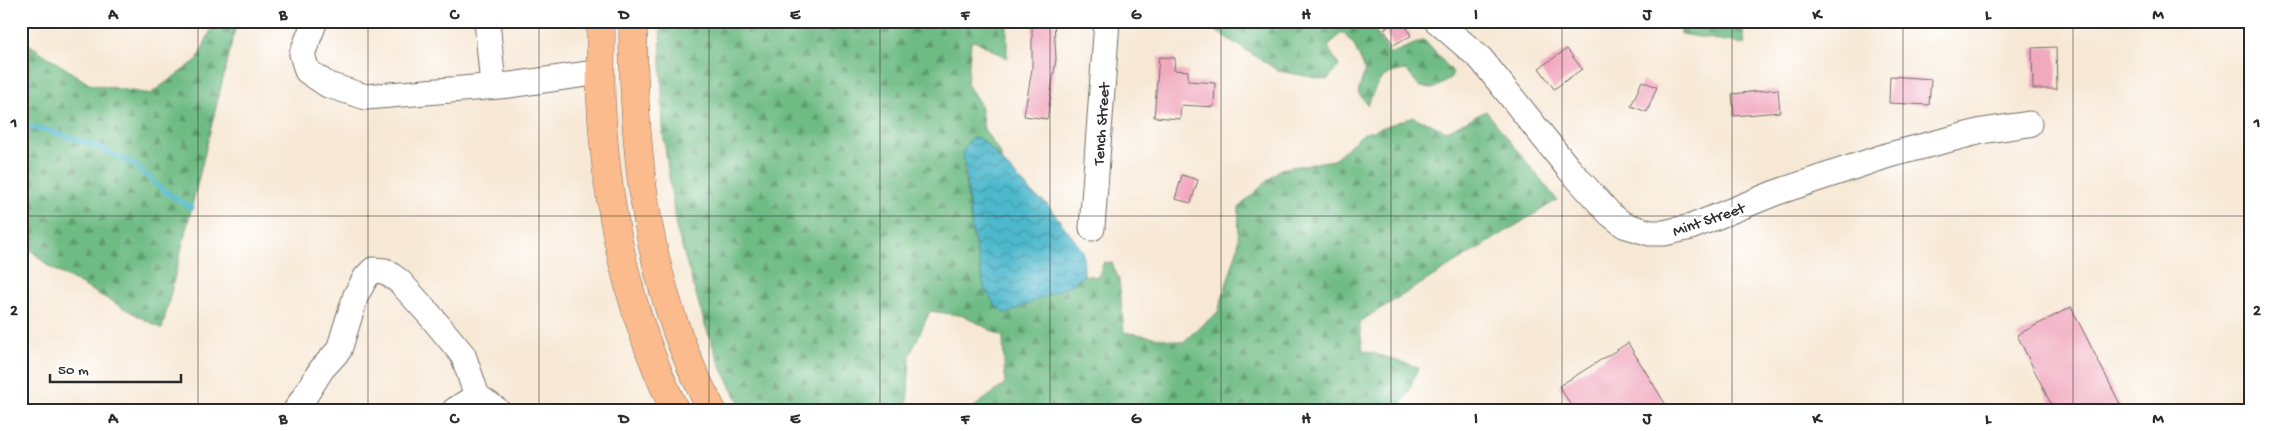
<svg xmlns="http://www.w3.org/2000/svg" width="2271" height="431" font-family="'Gochi Hand',sans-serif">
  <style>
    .forest { fill: url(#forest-firs); stroke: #4c7358 }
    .water { fill: url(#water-waves); stroke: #3c727c }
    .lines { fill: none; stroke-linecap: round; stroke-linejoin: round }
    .stream { stroke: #4eb8cc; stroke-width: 5 }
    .building { fill: #f1a9c0 }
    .minor-casing { stroke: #726d66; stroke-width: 27 }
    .major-casing { stroke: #726d66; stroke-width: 29 }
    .minor { stroke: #fff; stroke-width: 25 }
    .major { stroke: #fbbb8c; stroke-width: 28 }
    .grid { fill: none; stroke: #2b2b2b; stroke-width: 1; stroke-opacity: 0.55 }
    .labels { text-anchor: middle; stroke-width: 5; stroke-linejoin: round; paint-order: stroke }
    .street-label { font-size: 16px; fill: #2b2b2b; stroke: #fff }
    .neatline { fill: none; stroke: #2b2b2b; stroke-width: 2 }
    .grid-label { font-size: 16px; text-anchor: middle; font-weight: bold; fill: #2b2b2b }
  </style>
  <defs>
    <pattern id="forest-firs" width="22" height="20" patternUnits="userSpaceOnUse" patternTransform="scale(1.25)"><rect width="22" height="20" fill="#6ebb84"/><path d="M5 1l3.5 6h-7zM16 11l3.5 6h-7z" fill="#5b986c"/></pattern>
    <pattern id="water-waves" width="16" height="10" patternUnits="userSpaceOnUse" patternTransform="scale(1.25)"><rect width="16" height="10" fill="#4eb8cc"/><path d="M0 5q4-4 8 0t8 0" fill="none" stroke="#4196a6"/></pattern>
  </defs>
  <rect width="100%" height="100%" fill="#fff"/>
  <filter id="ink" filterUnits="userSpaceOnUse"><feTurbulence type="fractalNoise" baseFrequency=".02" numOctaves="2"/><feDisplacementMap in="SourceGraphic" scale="10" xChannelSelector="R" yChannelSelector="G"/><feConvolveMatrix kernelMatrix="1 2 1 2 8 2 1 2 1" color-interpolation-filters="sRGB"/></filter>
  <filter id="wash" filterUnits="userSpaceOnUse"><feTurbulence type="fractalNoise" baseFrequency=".0096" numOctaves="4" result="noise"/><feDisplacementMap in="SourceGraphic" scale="20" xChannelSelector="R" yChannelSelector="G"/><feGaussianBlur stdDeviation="1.12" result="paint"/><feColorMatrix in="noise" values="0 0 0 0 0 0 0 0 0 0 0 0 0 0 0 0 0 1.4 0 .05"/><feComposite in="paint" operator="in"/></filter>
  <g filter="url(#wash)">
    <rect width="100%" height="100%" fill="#f7e8d5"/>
    <path class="forest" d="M215 21H237L162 329 49 267 21 241V39L89 84 150 94 197 60Z
      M660 21H1007V58L976 41 971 42 967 84 980 104 984 129 1001 155V160L986 144 963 166 972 230 985 289 1072 284 1084 275 1098 277 1104 262 1112 263 1119 280 1124 332 1183 342 1218 312 1238 247 1239 207 1280 169 1333 160 1363 134 1413 117 1447 131 1486 111 1557 200 1359 322 1363 350 1418 367 1409 391 1398 410H970L1005 384 1003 337 965 316 930 311 910 355 907 410H743L720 365 705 325 676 227 663 133Z
      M1200 21H1369L1390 54 1424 40 1453 72 1450 79 1435 88 1420 87 1406 70C1380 73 1377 82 1368 105L1358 93 1365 70 1354 45 1342 32 1328 47 1339 66 1327 80 1279 71Z
      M1676 21H1742L1745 44 1681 34Z"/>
    <path class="water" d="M973 138H978L986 144 1035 196 1046 203 1083 251 1084 275 1072 284 1007 314 997 308 985 290 972 230 963 152 969 141Z"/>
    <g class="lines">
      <path class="stream" d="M21 126 46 130 94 145 135 165 164 191 192 208"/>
    </g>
    <g id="blocks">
      <path class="building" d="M1032 21H1054L1056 59 1047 119 1024 116 1032 69Z
        M1398 21H1403L1411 36 1393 45 1384 29Z
        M2056 47 2057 89H2033L2032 48Z
        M1567 49 1582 69 1554 89 1539 68Z
        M1159 57 1175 58 1174 70 1188 71V81L1215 83 1214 107 1181 105 1180 119 1154 117Z
        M1890 76 1931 79 1929 105 1889 103Z
        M1642 81 1657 87 1647 112 1631 106Z
        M1778 89 1780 112 1734 116 1732 94Z
        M1182 175 1198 180 1191 203 1175 199Z
        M2071 307 2123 410H2054L2017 335Z
        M1628 343 1669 410H1574L1559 386Z"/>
    </g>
  </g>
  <g filter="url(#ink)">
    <use href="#blocks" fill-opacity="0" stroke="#726d66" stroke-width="1"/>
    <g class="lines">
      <g class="minor-casing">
        <path id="minor" d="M315 21 302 54 307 71 328 85 366 97 510 85 601 72
          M487 21 493 86
          M1437 21 1481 59 1569 169 1610 214 1624 225 1650 233H1664L1691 227 1775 193 1889 155 1982 131 2029 124
          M1092 228 1107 21
          M296 410 321 370 339 350 356 295 366 277 373 270 385 271 399 281 429 314 463 355 477 396 497 410
          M455 410 477 396"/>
      </g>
      <g class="major-casing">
        <path id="major" d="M601 21C601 48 600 75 601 101 606 207 628 314 675 410
          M633 21C633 157 646 288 712 410"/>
      </g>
      <use href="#minor" class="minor"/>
      <use href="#major" class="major"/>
    </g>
  </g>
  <path class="grid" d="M198 21V410M368 21V410M539 21V410M709 21V410M880 21V410M1050 21V410M1221 21V410M1391 21V410M1562 21V410M1732 21V410M1903 21V410M2073 21V410M21 216H2250"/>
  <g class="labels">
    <g class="street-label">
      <text transform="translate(1100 124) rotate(-86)" y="6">Tench Street</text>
      <text transform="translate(1708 218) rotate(-19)" y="6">Mint Street</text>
    </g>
  </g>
  <rect width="2271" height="431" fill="none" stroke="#fff" stroke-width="55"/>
  <path d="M50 374v8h131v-8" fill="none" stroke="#2b2b2b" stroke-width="2.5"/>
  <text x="58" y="374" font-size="15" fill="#2b2b2b" stroke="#ffffff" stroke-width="4" paint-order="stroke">50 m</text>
  <rect x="28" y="28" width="2216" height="376" class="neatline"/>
  <g class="grid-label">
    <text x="113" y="19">A</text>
    <text x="283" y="19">B</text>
    <text x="454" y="19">C</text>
    <text x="624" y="19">D</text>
    <text x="795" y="19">E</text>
    <text x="965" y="19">F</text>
    <text x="1136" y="19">G</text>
    <text x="1306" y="19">H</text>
    <text x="1476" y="19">I</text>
    <text x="1647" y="19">J</text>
    <text x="1817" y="19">K</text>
    <text x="1988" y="19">L</text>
    <text x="2158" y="19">M</text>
    <text x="14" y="127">1</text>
    <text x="2257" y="127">1</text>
    <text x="14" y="315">2</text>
    <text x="2257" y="315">2</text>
    <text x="113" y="423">A</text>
    <text x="283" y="423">B</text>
    <text x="454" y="423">C</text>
    <text x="624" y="423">D</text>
    <text x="795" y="423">E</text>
    <text x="965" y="423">F</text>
    <text x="1136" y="423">G</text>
    <text x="1306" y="423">H</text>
    <text x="1476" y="423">I</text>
    <text x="1647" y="423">J</text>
    <text x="1817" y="423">K</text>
    <text x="1988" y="423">L</text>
    <text x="2158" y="423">M</text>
  </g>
</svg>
